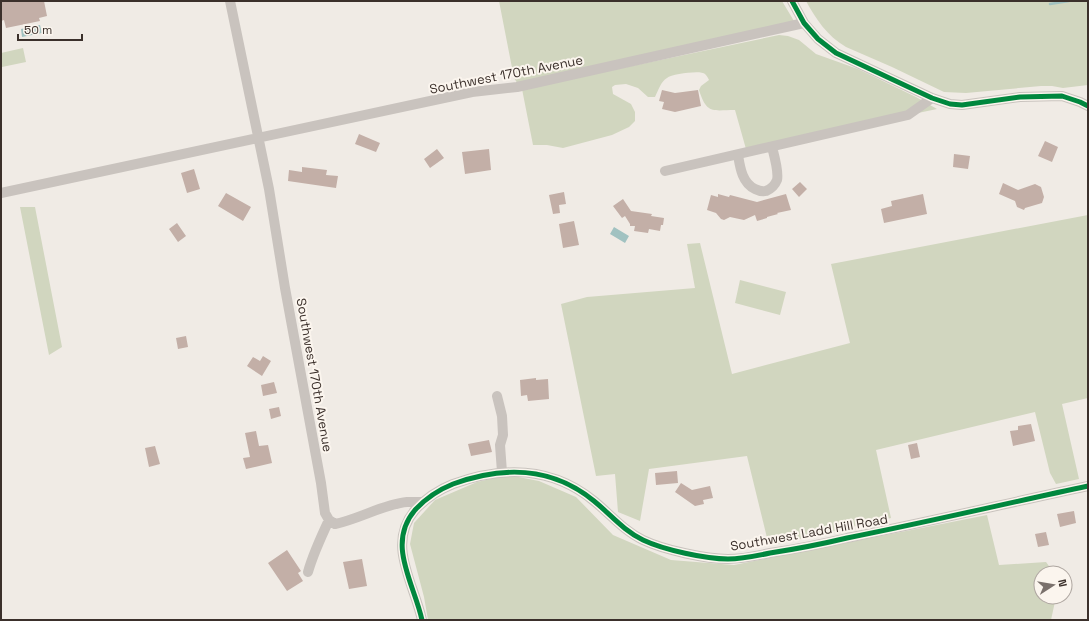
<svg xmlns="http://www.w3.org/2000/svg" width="1089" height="621" font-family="'Space Grotesk',sans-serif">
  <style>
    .green { fill: #d1d6bf }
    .water { fill: #a1c2c1 }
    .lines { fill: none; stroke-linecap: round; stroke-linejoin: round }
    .stream { stroke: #a1c2c1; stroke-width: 2.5 }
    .building { fill: #c3afa7 }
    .minor { stroke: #c9c3be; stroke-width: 10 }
    .cycleway-casing { stroke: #fbf5ee; stroke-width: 8 }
    .cycleway { stroke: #00873e; stroke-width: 5 }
    .labels { text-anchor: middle; stroke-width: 4; stroke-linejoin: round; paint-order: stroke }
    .street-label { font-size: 13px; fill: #3b302b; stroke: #fbf5ee }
  </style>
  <rect width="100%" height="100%" fill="#f0ebe5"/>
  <path class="green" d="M499 1H782L794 21 518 84 514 78Z
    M806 1H1088V85L1063 88 1052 86H1041L966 93 944 92 892 67 846 47C827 36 816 19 806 1Z
    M779 35 788 36 799 40 816 54 858 69 916 97 937 109 746 149 735 110C713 110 707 115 699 90L701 86 709 80C708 78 707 76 705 74 701 70 672 74 667 78 661 81 658 91 655 97H648L638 88 626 84 615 85 612 87 613 94 631 104 635 112V121L629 127 612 135 563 148 547 145H533L522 89Z
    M23 48 26 62 2 67 1 53Z
    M20 207H35L62 347 49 355Z
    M1088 215V398L1062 404 1079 479 1056 484 1050 473 1035 412 876 450 891 518 769 546 747 456 649 469 640 521 618 512 615 474 596 476 561 304 587 297 695 288 687 244 700 243 732 374 850 343 831 264Z
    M740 280 786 292 780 315 735 303Z
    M508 475 539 481 576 497 613 535 671 560 734 565 987 515 999 565 1046 562 1054 573H1041V597H1056L1051 620H428L424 597 410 544 414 523 435 500 477 482Z"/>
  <path class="water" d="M40 25 42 33 22 37 21 29Z
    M614 227 629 236 625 243 610 234Z"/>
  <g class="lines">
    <path class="stream" d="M1050 4 1069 1"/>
  </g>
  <path class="building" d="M1 1H44L47 16 39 18 40 21 6 28 4 20 1 21Z
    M662 90 675 93 698 90 701 106 675 112 662 109 664 102 659 101Z
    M359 134 380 143 376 152 355 144Z
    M1045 141 1058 147 1052 162 1038 156Z
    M437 149 444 158 430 168 424 159Z
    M489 149 491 170 465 174 462 152Z
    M954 154 970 156 968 169 953 167Z
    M302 167 327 170 326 175 338 176 336 188 288 181 289 170 302 172Z
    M194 169 200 189 187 193 181 173Z
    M800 182 807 189 799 197 792 189Z
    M1003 183 1018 190 1035 184 1041 187 1044 197 1042 203 1025 208 1024 210 1017 207 1015 201 999 194Z
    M564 192 566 204 559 205 560 213 553 214 549 195Z
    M226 193 251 207 243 221 218 206Z
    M718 194 729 197 730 195 757 202 786 194 791 210 777 213 778 214 767 217V218L757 221 755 215 744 220 730 217 724 220 721 219 716 213 707 210 711 195 718 197Z
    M923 194 927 214 884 223 881 209 892 206 891 201Z
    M623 199 631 211 652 214 651 216 664 218 663 225H661L660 231 649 229 648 233 634 231 635 226H630V224L625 216 622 218 613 206Z
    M574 221 579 245 563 248 559 224Z
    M177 223 186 236 178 242 169 229Z
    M186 336 188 347 178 349 176 338Z
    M263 356 271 361 262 376 247 366 253 357 260 361Z
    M536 378V380L548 379 549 399 528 401 527 395 521 396 520 380Z
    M274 382 277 393 263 396 261 385Z
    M279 407 281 416 271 419 269 409Z
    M1031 424 1035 441 1013 446 1010 431 1018 430V426Z
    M256 431 259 446 268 445 272 463 246 469 243 458 250 457 245 433Z
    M489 440 492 452 471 456 468 444Z
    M917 443 920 457 911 459 908 445Z
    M155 446 160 464 149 467 145 448Z
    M677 471 678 483 656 485 655 473Z
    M681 483 692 490 710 486 713 498 703 500 704 504 695 506 675 492Z
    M1074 511 1076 523 1060 527 1057 514Z
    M1046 532 1049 545 1038 547 1035 534Z
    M287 550 301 571 298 573 303 581 287 591 268 563Z
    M362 559 367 586 349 589 343 562Z"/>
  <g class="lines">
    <path class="minor" d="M230 1 269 189 285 288 321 483 325 513 329 520 335 524C359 519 384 504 407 502 412 502 417 502 422 502
      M792 1 804 23 818 39 836 53 932 98 950 104 962 105 1020 97 1062 96 1080 102 1088 106
      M738 155C740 167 742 183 755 189 759 191 762 192 766 191 771 189 775 185 777 180 779 172 774 155 772 147
      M665 171 908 115 932 98
      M1 193 472 92 517 87 804 23
      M497 396 502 416 503 435 500 445 502 472
      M308 572C313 554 321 537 329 520
      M422 620C414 583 386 544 415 510 426 498 438 490 453 484 503 466 551 466 594 501 610 514 624 531 643 540 664 550 706 559 728 559 742 559 756 556 770 553 796 549 822 544 847 538 928 522 1008 503 1088 486"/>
    <g class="cycleway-casing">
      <path id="cycleway" d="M792 1 804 23 818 39 836 53 932 98 950 104 962 105 1020 97 1062 96 1080 102 1088 106
        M422 620C414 583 386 544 415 510 426 498 438 490 453 484 503 466 551 466 594 501 610 514 624 531 643 540 664 550 706 559 728 559 742 559 756 556 770 553 796 549 822 544 847 538 928 522 1008 503 1088 486"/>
    </g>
    <use href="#cycleway" class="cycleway"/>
  </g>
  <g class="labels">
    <g class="street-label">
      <text transform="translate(506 74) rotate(-11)" y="5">Southwest 170th Avenue</text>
      <text transform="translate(315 375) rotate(80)" y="5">Southwest 170th Avenue</text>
      <text transform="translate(809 532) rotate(-10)" y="5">Southwest Ladd Hill Road</text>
    </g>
  </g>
  <rect width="1089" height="621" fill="none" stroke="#3b302b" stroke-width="4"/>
  <g transform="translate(1053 585) rotate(78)"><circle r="19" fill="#fbf5ee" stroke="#aea6a0"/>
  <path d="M0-3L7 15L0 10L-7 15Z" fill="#7a716c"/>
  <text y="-6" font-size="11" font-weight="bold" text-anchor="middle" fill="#3b302b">N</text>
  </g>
  <path d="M18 34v6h64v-6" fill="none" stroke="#3b302b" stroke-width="2"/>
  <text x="24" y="34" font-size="12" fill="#3b302b" stroke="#fbf5ee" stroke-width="3" paint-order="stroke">50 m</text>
</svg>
